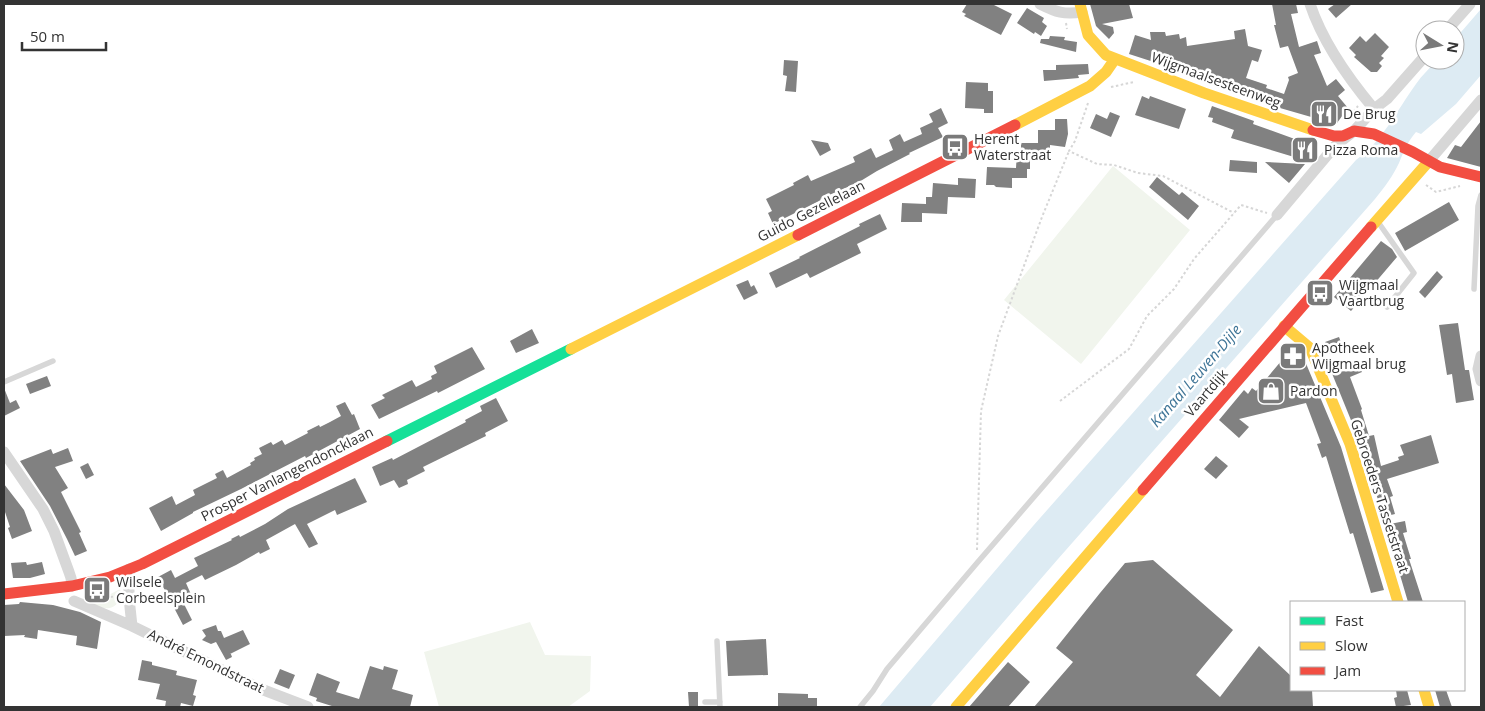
<svg xmlns="http://www.w3.org/2000/svg" width="1485" height="711" font-family="'Open Sans',sans-serif">
  <style>
    .green { fill: #f1f5ed }
    .water { fill: #ddebf3 }
    .building { fill: #818181 }
    .lines { fill: none; stroke-linecap: round; stroke-linejoin: round }
    .path { stroke: #d6d6d6; stroke-width: 2; stroke-dasharray: 2.5 2.5; stroke-linecap: butt }
    .lane { stroke: #d7d7d7; stroke-width: 5.5 }
    .street { stroke: #d7d7d7; stroke-width: 11 }
    .fast { stroke: #16e098; stroke-width: 11 }
    .slow { stroke: #ffcf43; stroke-width: 11 }
    .jam { stroke: #f24e42; stroke-width: 11 }
    .labels { text-anchor: middle; stroke-width: 5; stroke-linejoin: round; paint-order: stroke }
    .street-label { font-size: 14px; fill: #333; stroke: #fff }
    .poi-label { font-size: 14px; fill: #333; stroke: #fff; text-anchor: start }
    .water-label { font-size: 15px; font-style: italic; fill: #3f7597; stroke: #fff }
  </style>
  <rect width="100%" height="100%" fill="#fff"/>
  <path class="green" d="M1113 166 1190 230 1081 364 1004 300Z
    M120 589C122 593 122 597 119 601 109 616 93 604 81 599L105 597Z
    M530 622 545 655 591 656 590 691 568 707H439L424 652Z"/>
  <path class="water" d="M1481 9V75L1456 104 1421 134 1416 132C1408 141 1404 151 1399 163 1393 176 1384 188 1375 199L1058 559 930 707H879L1033 526 1356 160C1383 141 1397 110 1416 84 1422 75 1430 68 1437 60H1455V39Z"/>
  <path class="building" d="M967 4H992L1012 14 1001 35 964 16 966 14 962 12Z
    M1090 4H1129L1133 18 1102 24 1113 27 1114 33 1109 39 1096 26Z
    M1272 4H1296L1298 13 1291 14 1299 47 1317 41 1321 53 1314 55 1327 86 1336 79 1345 90 1338 96 1348 108 1337 123H1332L1280 108 1203 81 1163 65 1129 54 1135 35 1151 40 1150 32H1165L1166 36 1179 34 1180 39 1186 37 1187 46 1235 39 1234 31 1245 29 1248 46 1262 50 1258 62 1252 60 1246 78 1267 85 1266 88 1284 94 1289 80 1288 77 1298 73 1288 46 1280 48 1274 25H1276Z
    M1335 4H1352L1336 18 1328 9Z
    M1027 8 1044 18 1042 22 1047 26 1041 36 1035 32 1034 34 1017 23Z
    M1375 33 1389 47 1381 56 1384 58 1379 63 1382 66 1377 72H1371L1354 57 1356 55 1349 48 1360 36 1366 42Z
    M1050 36 1065 37 1064 40 1077 42 1076 52 1040 43 1041 39H1049Z
    M784 60 798 61 796 92 785 91 787 76 783 75Z
    M1088 64 1089 74 1078 75 1079 78 1044 81 1043 70H1056V65Z
    M966 82 988 83V91H993V113H984V109L965 108Z
    M1142 96 1149 99 1150 96 1186 109 1179 129 1135 115Z
    M1212 106 1254 121 1253 124 1303 142 1305 139 1314 145 1304 160 1231 138 1234 130 1212 122 1213 118 1208 117Z
    M941 108 948 123 938 128 943 137 909 153 910 154 877 171 859 182 820 199 821 200 773 224 768 213 772 211 766 199 794 185 793 183 808 175 811 181 855 162 853 157 871 148 876 158 893 150 889 140 900 134 904 142 922 134 920 128 933 122 929 114Z
    M1110 112 1120 116 1111 137 1090 128 1096 114 1107 119Z
    M1055 119H1067L1068 134 1065 147 1050 145V158H1030V169H1027V178H1012V188L996 187 994 185H986L987 167 1016 168 1017 151H1021V143H1038V130H1055Z
    M1481 121V167L1447 158 1455 145 1461 147Z
    M811 140 828 143 831 150 820 156Z
    M1230 160 1257 162V173L1229 171Z
    M1265 162 1305 164 1289 183Z
    M1157 177 1179 195 1182 192 1199 206 1188 220 1149 187Z
    M958 178 976 179 975 198 948 197 947 214 922 213V222H901L902 203 926 204V197H932L933 183 958 185Z
    M1449 202 1459 220 1405 251 1395 233Z
    M880 214 887 229 857 244 861 253 810 278 807 273 776 288 769 273 800 258 799 257 860 226 859 224Z
    M1381 241 1392 249 1397 257 1351 311 1334 297Z
    M1437 271 1443 277 1425 298 1419 292Z
    M748 280 751 287 754 285 758 293 744 300 736 285Z
    M1458 323 1465 370H1469L1474 400 1456 403 1452 374 1447 375 1439 325Z
    M532 329 539 343 516 353 510 341Z
    M1339 337 1343 348 1329 354 1325 342Z
    M472 347 485 369 438 393 437 391 379 419 371 405 385 398 382 395 412 380 416 387 432 379 431 376 437 373 434 366Z
    M1293 347 1302 354 1341 447 1384 590 1371 593 1353 533 1350 534 1326 456 1322 458 1317 444 1321 443 1306 403 1239 419 1249 427 1239 438 1219 420 1244 390 1248 394 1252 388 1256 391Z
    M1357 360 1362 372 1350 377 1362 409 1361 410 1369 436 1374 435 1381 466 1399 460 1398 457 1404 455 1400 445 1431 435 1439 463 1387 479 1393 496 1390 497 1395 514 1383 517 1359 435H1357L1331 371Z
    M47 376 51 386 30 394 26 384Z
    M4 388 10 403 16 400 20 408 4 416Z
    M496 398 508 421 485 433 486 436 423 467 425 471 407 480 408 484 399 488 394 480 380 486 372 467 392 458 393 460 466 422 465 420 482 411 480 406Z
    M345 402 352 415 354 414 360 429 317 452 306 458 305 456 241 489 193 512V513L161 531 149 508 172 496 176 505 195 495 193 490 217 478 215 474 223 470 227 478 251 465 250 463 255 460 254 458 262 454 259 448 271 442 273 445 282 440 285 445 308 433 307 431 319 425 320 427 330 422 341 416 336 406Z
    M68 448 73 461 55 467 68 488 61 492 81 532 79 533 87 551 75 556 67 539 50 506 20 461 51 449 53 454Z
    M1216 456 1228 466 1216 479 1204 469Z
    M88 463 94 475 86 479 80 467Z
    M355 478 367 502 337 515 335 510 307 524 318 544 309 548 295 524 266 540 270 549 260 554 259 552 236 565 205 580 202 575 186 583 193 599 184 604 192 620 183 625 158 577 171 570 175 578 198 566 194 558 232 540 231 539 239 535 240 537 265 524 288 509Z
    M4 484 24 510 32 531 12 539 8 528 10 527 4 509Z
    M1405 521 1407 532 1403 533 1411 559H1409L1423 602H1408L1390 541 1394 540 1390 524Z
    M1153 560 1233 630 1196 675 1220 697 1259 646 1291 676V690H1312L1313 707H1034L1073 662 1056 648 1100 593 1125 563Z
    M26 562 27 565 42 562 45 574 30 578H13L11 563Z
    M20 602 53 605 80 612 101 622 97 649 76 645 77 636 38 630 37 639 24 637 25 635 4 636V605L19 604Z
    M216 625 218 631H221L224 638 243 630 250 644 230 654 229 649 232 657 226 660 216 642 211 644 202 640 206 636 202 630Z
    M766 639 768 675 728 676 726 641Z
    M142 660 152 662V665L177 671 176 675 197 680 193 695 196 696 193 706 181 703 180 707H165L166 701 156 699 160 684 138 680Z
    M1008 662 1030 682 1008 707H969Z
    M370 666 383 670 384 666 398 670 392 689 413 695 410 707H335L316 701 317 698 309 695 317 673 340 682 336 692 359 699Z
    M280 669 295 675 289 689 274 683Z
    M1396 690H1407L1411 705 1396 707 1394 698 1397 697Z
    M1435 690H1446L1452 707H1440Z
    M688 692H698V707H689Z
    M778 693 808 694V698H817V707H778Z"/>
  <g class="lines">
    <path class="path" d="M1066 23 1067 29
      M1111 87 1134 82
      M1088 103 1075 141 1069 151 1097 164 1114 165 1138 173 1163 176 1234 213
      M1347 119 1358 106
      M1426 185 1436 192 1460 186
      M1060 401 1129 349 1147 316 1174 289 1194 259 1241 205 1267 213
      M977 550 981 411 998 336 1042 217 1069 151
      M106 595 110 597 118 596"/>
    <path class="lane" d="M1378 222 1414 273 1387 307
      M1474 289 1478 206 1481 195
      M4 382 53 361
      M717 641 720 707
      M705 702H720
      M860 707 873 691 887 669 977 563 1277 215"/>
    <path class="street" d="M1040 4C1056 12 1064 15 1082 12
      M1310 4C1323 43 1348 78 1374 109
      M1447 30 1470 4
      M1429 161 1481 100
      M1277 215 1335 146 1354 131 1374 109 1387 99 1425 56
      M1481 356 1478 369 1481 381
      M4 452 43 509 54 531 69 572 71 578 72 586
      M129 569V598L132 626
      M74 601 132 626 261 689 308 707"/>
    <path class="fast" d="M387 441 571 349"/>
    <path class="slow" d="M1080 4 1088 35 1106 55 1204 93 1313 130
      M1015 125 1090 86 1106 72 1115 59
      M1371 227 1429 161
      M1284 326 1310 348 1350 444 1398 602
      M571 349 798 235
      M1424 690 1429 707
      M956 707 1143 490"/>
    <path class="jam" d="M1313 130 1334 136H1343L1354 131 1374 134 1413 152 1440 167 1481 177
      M798 235 1015 125
      M1143 490 1371 227
      M4 594 72 586 110 577 142 564 387 441"/>
  </g>
  <defs>
    <g id="restaurant-square" transform="scale(1.4375)"><rect x="-9" y="-9" width="18" height="18" rx="4" fill="#7a7a7a" stroke="#fff"/><path d="M-5-6h1v4h1v-4h1v4h1v-4h1v5L-1.5 .5V6h-2V.5L-5-1ZM5-6V6H3V1.5H1.5Q1.5-4 5-6Z" fill="#fff"/></g>
    <g id="bus-square" transform="scale(1.4375)"><rect x="-9" y="-9" width="18" height="18" rx="4" fill="#7a7a7a" stroke="#fff"/><path d="M-5-6H5V4H4V6H2V4H-2V6H-4V4H-5ZM-3.5-4V0h7V-4ZM-3.5 1.2v1.5H-2V1.2ZM2 1.2v1.5H3.5V1.2Z" fill="#fff"/></g>
    <g id="pharmacy-square" transform="scale(1.4375)"><rect x="-9" y="-9" width="18" height="18" rx="4" fill="#7a7a7a" stroke="#fff"/><path d="M-2-6h4v4h4v4h-4v4h-4v-4h-4v-4h4Z" fill="#fff"/></g>
    <g id="shop-square" transform="scale(1.4375)"><rect x="-9" y="-9" width="18" height="18" rx="4" fill="#7a7a7a" stroke="#fff"/><path d="M-5-2.5h2.3a2.7 3.5 0 0 1 5.4 0H5L5.5 6h-11ZM-1.5-2.5h3a1.5 2.3 0 0 0-3 0Z" fill="#fff"/></g>
  </defs>
  <g fill-rule="evenodd">
    <use href="#restaurant-square" x="1324" y="114"/>
    <use href="#bus-square" x="955" y="147"/>
    <use href="#restaurant-square" x="1305" y="150"/>
    <use href="#bus-square" x="1320" y="293"/>
    <use href="#pharmacy-square" x="1293" y="356"/>
    <use href="#shop-square" x="1271" y="391"/>
    <use href="#bus-square" x="97" y="590"/>
  </g>
  <g class="labels">
    <g class="street-label">
      <text transform="translate(1216 80) rotate(20)" y="5">Wijgmaalsesteenweg</text>
      <text transform="translate(811 211) rotate(-27)" y="5">Guido Gezellelaan</text>
      <text transform="translate(1206 393) rotate(-49)" y="5">Vaartdijk</text>
      <text transform="translate(287 474) rotate(-27)" y="5">Prosper Vanlangendoncklaan</text>
      <text transform="translate(1380 496) rotate(72)" y="5">Gebroeders Tassetstraat</text>
      <text transform="translate(206 661) rotate(26)" y="5">André Emondstraat</text>
    </g>
    <g class="poi-label">
      <text x="1343" y="119">De Brug</text>
      <text x="974" y="144">Herent<tspan x="974" dy="16">Waterstraat</tspan></text>
      <text x="1324" y="155">Pizza Roma</text>
      <text x="1339" y="290">Wijgmaal<tspan x="1339" dy="16">Vaartbrug</tspan></text>
      <text x="1312" y="353">Apotheek<tspan x="1312" dy="16">Wijgmaal brug</tspan></text>
      <text x="1290" y="396">Pardon</text>
      <text x="116" y="587">Wilsele<tspan x="116" dy="16">Corbeelsplein</tspan></text>
    </g>
    <g class="water-label">
      <text transform="translate(1196 376) rotate(-49)" y="5">Kanaal Leuven-Dijle</text>
    </g>
  </g>
  <rect width="1485" height="711" fill="none" stroke="#333333" stroke-width="10"/>
  <rect x="1290" y="601" width="175" height="90" fill="#ffffff" stroke="#adadad"/>
  <rect x="1300" y="617" width="25" height="8" fill="#16e098" stroke="#adadad"/>
  <text x="1335" y="626" font-size="15" fill="#333333">Fast</text>
  <rect x="1300" y="642" width="25" height="8" fill="#ffcf43" stroke="#adadad"/>
  <text x="1335" y="651" font-size="15" fill="#333333">Slow</text>
  <rect x="1300" y="667" width="25" height="8" fill="#f24e42" stroke="#adadad"/>
  <text x="1335" y="676" font-size="15" fill="#333333">Jam</text>
  <g transform="translate(1440 45) rotate(100)"><circle r="24" fill="#ffffff" stroke="#adadad"/>
  <path d="M0-4L9 19L0 12L-9 19Z" fill="#7a7a7a"/>
  <text y="-8" font-size="14" font-weight="bold" text-anchor="middle" fill="#333333">N</text>
  </g>
  <path d="M22 42v8h84v-8" fill="none" stroke="#333333" stroke-width="2.5"/>
  <text x="30" y="42" font-size="15" fill="#333333" stroke="#ffffff" stroke-width="4" paint-order="stroke">50 m</text>
</svg>
